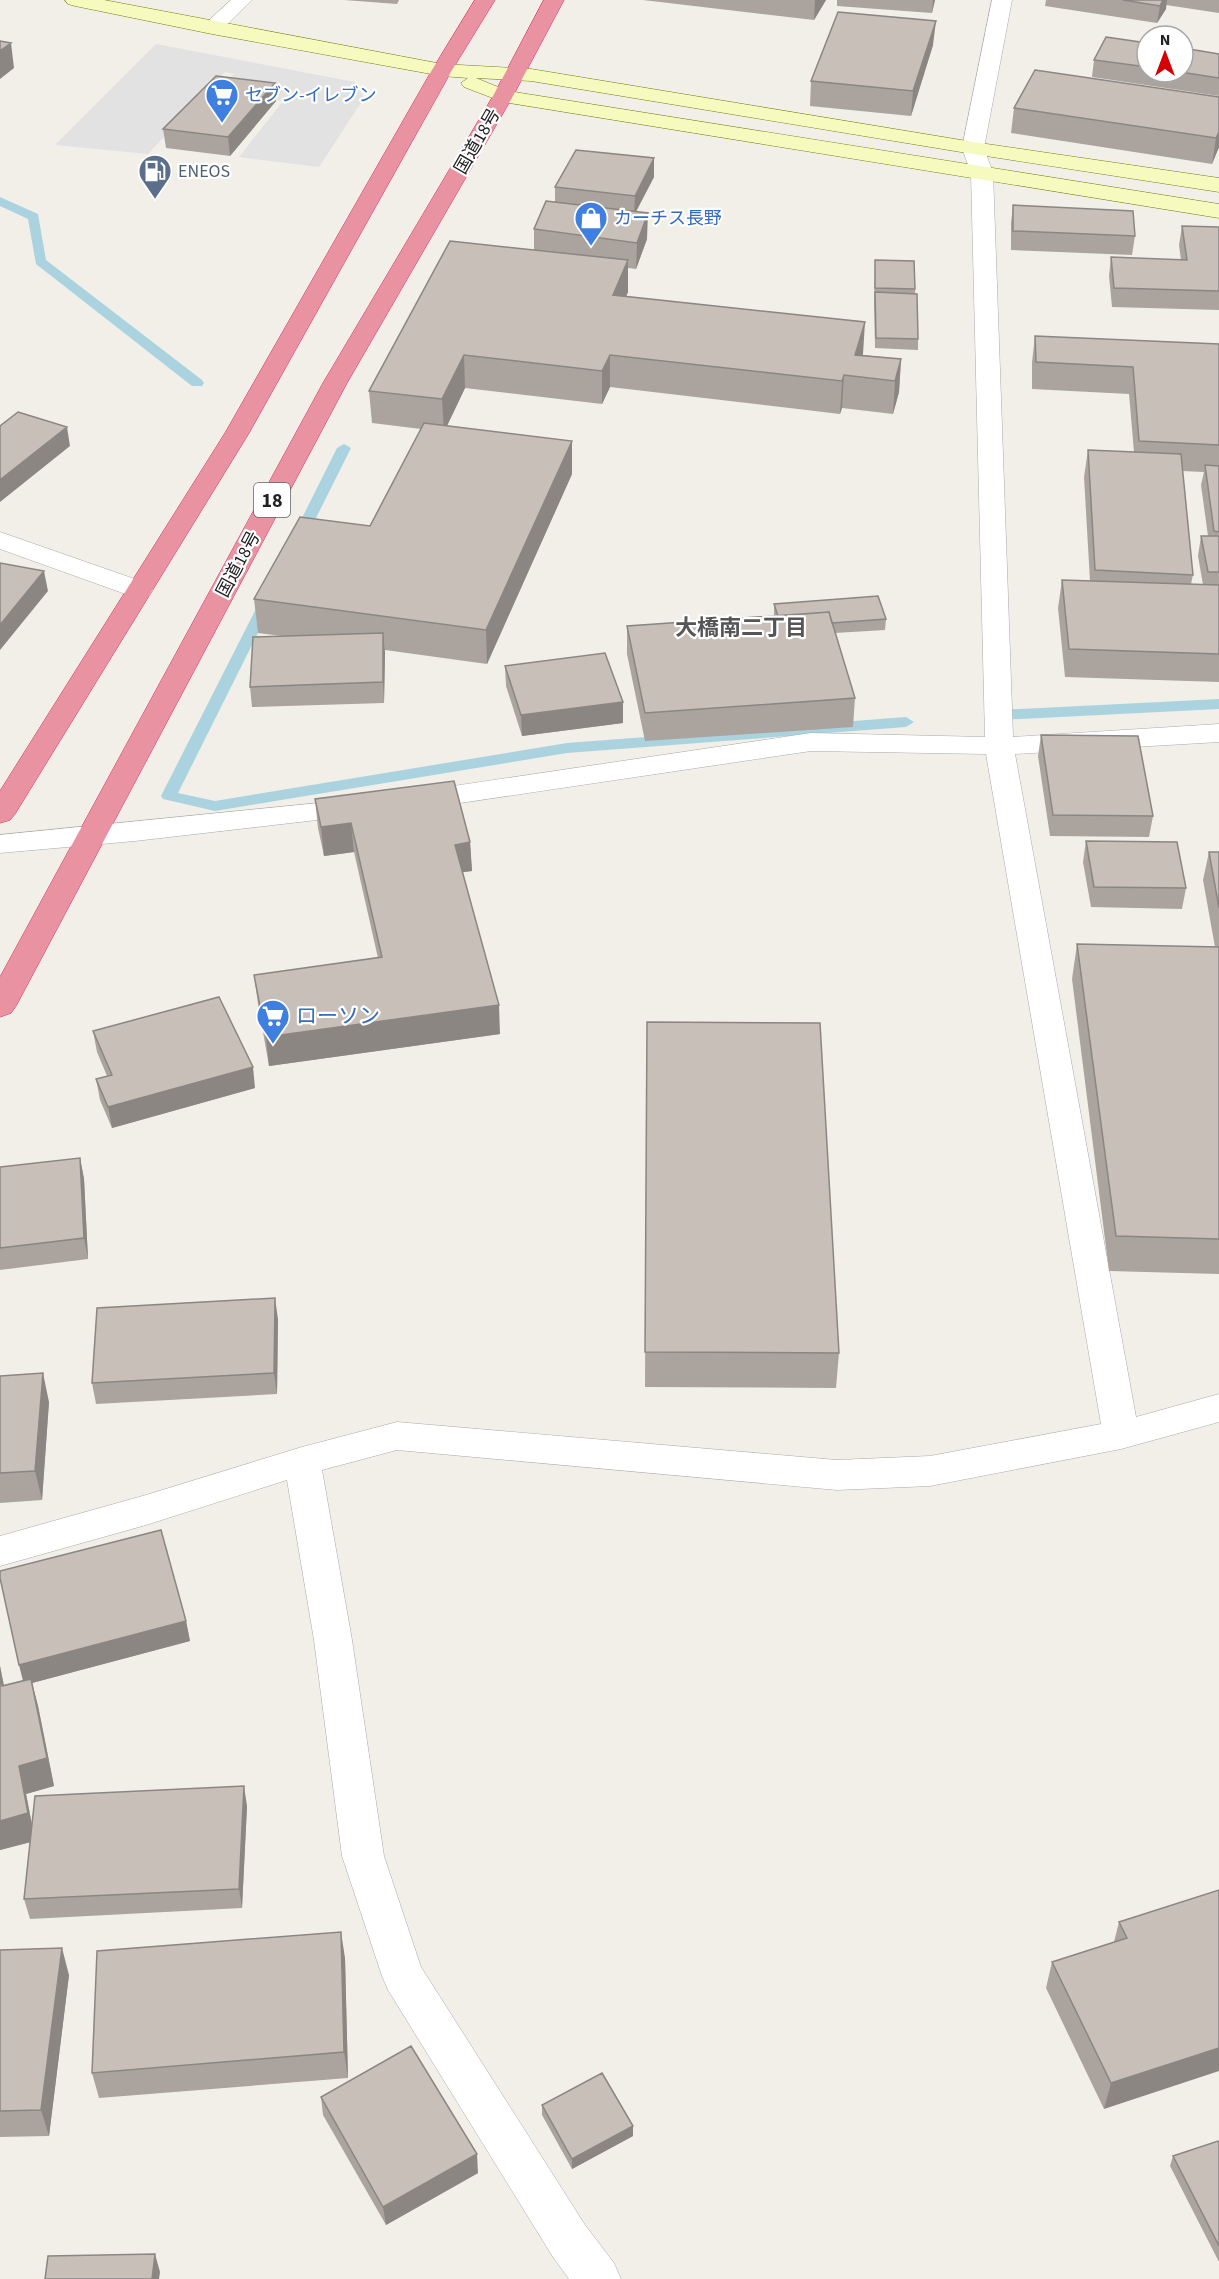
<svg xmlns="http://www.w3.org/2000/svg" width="1219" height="2279" font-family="'Source Sans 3','Noto Sans JP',sans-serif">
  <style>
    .parking { fill: #e2e2e2 }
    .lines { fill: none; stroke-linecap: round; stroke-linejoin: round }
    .stream { fill: #aad3df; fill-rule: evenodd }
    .street-casing { stroke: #a9a9a9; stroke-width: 1 }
    .secondary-casing { stroke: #707d05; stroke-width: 1 }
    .highway-casing { stroke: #dc2a67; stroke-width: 1 }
    .street { fill: #fff; fill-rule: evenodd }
    .secondary { fill: #f7fabf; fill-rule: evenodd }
    .highway { fill: #e892a2; fill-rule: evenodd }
    .wall { fill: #aba49e; fill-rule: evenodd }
    .shaded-wall { fill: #8b8681 }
    .building { fill: #c7bfb8; stroke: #8b8681; stroke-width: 1.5 }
    .labels { text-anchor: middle; stroke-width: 4.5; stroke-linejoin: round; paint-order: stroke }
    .far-shop-label { font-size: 18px; fill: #366cbe; stroke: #fff; text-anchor: start }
    .far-street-label { font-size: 18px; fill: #222; stroke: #fff }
    .far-service-label { font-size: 18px; fill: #4e5e75; stroke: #fff; text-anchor: start }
    .shield { fill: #fff; stroke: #646464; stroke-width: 1.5 }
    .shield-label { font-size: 20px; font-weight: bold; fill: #222 }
    .shop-label { font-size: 21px; fill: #366cbe; stroke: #fff; text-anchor: start }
    .neighbourhood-label { font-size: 22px; font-weight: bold; fill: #555; stroke: #fff }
  </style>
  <rect width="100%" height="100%" fill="#f2efe9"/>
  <path class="parking" d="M156 44 355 82 364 98 319 167 239 157 283 101 215 91 234 74 225 72 148 154 55 145Z"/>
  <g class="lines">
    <path class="stream" d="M0 197 38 214 46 260 202 380 204 383 202 386H192L36 264 28 219 0 206Z
      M344 444 351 448 305 540 298 544 293 543 291 540 337 448Z
      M268 595 275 599 178 793 215 801 567 743 906 717 914 722 906 727 567 753 215 811 163 799 161 796 261 599Z
      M1219 699V709L1000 720 992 715 1000 710Z"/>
    <g class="street-casing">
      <path id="street" d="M231 0H252L219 32H205L202 28 205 24Z
        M992 0H1012L984 148 993 173 1013 737 1219 724V742L1015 754 1136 1417 1219 1394V1422L1121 1449 930 1486 837 1490 397 1450 322 1470 352 1640 384 1856 421 1967 585 2225 614 2263 621 2279H569L553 2257 388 1990 382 1976 342 1856 314 1640 287 1480 146 1525 0 1566V1536L146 1495 302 1447 397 1422 837 1460 930 1456 1101 1424 986 754 811 751 413 810 403 807 398 801 403 795 413 792 811 733 985 737 971 173 962 148Z
        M0 532 149 584 153 590 149 596 140 598 131 596 0 549Z
        M359 799 369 802 374 808 369 814 135 841 0 853V835Z"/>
    </g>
    <g class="secondary-casing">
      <path id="secondary" d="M65 0H104L442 64 531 69 973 142 1219 178V192L973 154 531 81 476 78 508 91 1219 204V218L503 102 464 87 461 83 468 78 442 76 212 34 75 6 68 4Z"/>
    </g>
    <g class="highway-casing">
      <path id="highway" d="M475 0H495L452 70 249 433 15 814 10 820 0 823V791L225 433 432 70Z
        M544 0H564L513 96 347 383 16 1006 11 1013 0 1017V977L323 383 493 96Z"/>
    </g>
    <use href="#street" class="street"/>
    <use href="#secondary" class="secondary"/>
    <use href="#highway" class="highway"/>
  </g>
  <path class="wall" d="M344 0H399L397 4Z
    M643 0H826L814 20Z
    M837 0H935L932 13 837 6Z
    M1046 0H1219V13L1166 5V9L1157 23 1045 6Z
    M1147 43V72H1183L1219 54V96L1092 77 1094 60Z
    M933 45 911 116 810 106 811 81Z
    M275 83 276 101 230 156 166 148 163 129Z
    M1219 97V147L1212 164 1011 133 1014 108Z
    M654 177 636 212 647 239 636 269 628 268V292L626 296 863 355 901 359 899 392 893 414 842 408 840 414 610 387 602 404 465 388 447 426 572 474 487 664 385 650 384 703 252 707 250 687 282 636 258 633 254 599 370 526 421 429 372 423 369 391 534 250V229L555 202V187Z
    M1013 205 1135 236 1132 255 1011 250V223Z
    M1182 226 1219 227V310L1112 307 1109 276 1111 257 1181 260 1179 245Z
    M875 260 915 289 918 339V350L875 348 874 302Z
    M1035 336 1219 344V682L1065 677 1058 608 1062 580 1090 581 1084 477 1088 450 1134 452 1129 394 1032 389V362ZM1182 471 1204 472 1201 485 1208 536H1201L1198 556 1203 585 1191 584 1193 575Z
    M774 604 886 619 885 630 835 633 855 698 853 727 645 741 627 654V626L774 616Z
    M505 666 623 723 522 736 506 686Z
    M1041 735 1153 816 1149 837 1050 836 1038 756Z
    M315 799 470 842 472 871 463 872 500 1034 269 1066 258 1004 254 975 378 958 354 852 324 856 318 828Z
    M1086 841 1186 888 1182 909 1091 907 1083 862Z
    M1209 852H1219V1274L1109 1271 1072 979 1077 944 1215 947 1203 880Z
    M647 1022 839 1353 836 1388 645 1387Z
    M93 1031 255 1088 112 1128 100 1100 96 1079 107 1076 97 1052Z
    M80 1158 84 1179 88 1259 0 1270V1167Z
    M278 1319 277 1394 96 1404 92 1383Z
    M0 1376 49 1402 42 1500 0 1503Z
    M186 1621 190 1641 32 1683 38 1706 54 1786 26 1794 32 1824 247 1806 242 1908 30 1919 24 1899 30 1842 0 1850V1666L4 1685 23 1680Z
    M1219 1890 1104 2109 1046 1988 1052 1962 1114 1942 1119 1922Z
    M0 1950 69 1975 49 2136 0 2137Z
    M345 1958 348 2078 99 2098 92 2073Z
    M321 2097 478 2173 386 2225 323 2115Z
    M542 2105 633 2126V2136L572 2169 542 2115Z
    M1219 2142V2262L1170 2166 1173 2156Z"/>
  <path class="shaded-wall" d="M815 0H826L814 20Z
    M933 0H935L932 13Z
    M1163 0H1167L1166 9 1157 23 1160 6Z
    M936 21 933 45 911 116 913 91Z
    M11 43 14 68 0 79V51Z
    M275 83 276 101 230 156 228 137Z
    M1219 132V147L1212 164 1216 138Z
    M654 158V177L634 215 635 196Z
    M648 213 647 239 636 269 637 243Z
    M628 260V292L613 327V295Z
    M865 322 863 354 856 376 855 355Z
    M464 355 465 388 444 432 442 399Z
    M610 355V387L602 404V371Z
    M901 359 899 392 893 414 895 381Z
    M844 375 842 408 840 414 842 381Z
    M67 427 70 446 0 502V480Z
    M572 441V474L487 664 486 630Z
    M44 571 48 591 0 650V625Z
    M383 633 385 653 384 703 383 682Z
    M623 702V723L522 736 521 715Z
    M351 823 354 852 324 856 321 827Z
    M470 842 472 871 457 873 455 845Z
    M499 1005 500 1034 269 1066 266 1037Z
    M253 1067 255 1088 112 1128 108 1107Z
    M80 1158 84 1179 88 1259 84 1238Z
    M275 1298 278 1319 277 1394 274 1373Z
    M43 1373 49 1402 42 1500 35 1471Z
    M186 1621 190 1641 32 1683 38 1706 54 1786 26 1794 35 1841 0 1850V1821L19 1766 24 1685 19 1665Z
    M0 1666 9 1714 2 1686 0 1676Z
    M244 1786 247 1806 242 1908 239 1889Z
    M341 1932 345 1958 348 2078 344 2052Z
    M62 1948 69 1975 49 2136 41 2110Z
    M1219 2048V2071L1104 2109 1111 2083Z
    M633 2126V2136L572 2169V2159Z
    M477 2154 478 2173 386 2225 383 2207Z
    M155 2254 160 2272 159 2279H152Z"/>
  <path class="building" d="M1123 0H1163L1160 6Z
    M838 12 936 21 913 91 811 81Z
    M1106 37 1147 43V67L1094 60Z
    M0 41 11 43 0 51Z
    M1183 48 1219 54V78L1180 72H1183Z
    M1035 70 1219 97V132L1216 138 1014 108Z
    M216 76 275 83 228 137 163 129Z
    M576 150 654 158 635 196 555 187Z
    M546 201 648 213 637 243 534 229Z
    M1013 205 1133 211 1135 236 1013 231Z
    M1182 226 1219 227V291L1114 288 1111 257 1187 260Z
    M450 241 628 260 613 295 865 322 855 355 901 359 895 381 844 375 842 381 610 355 602 371 464 355 442 399 369 391Z
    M875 260 914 261 915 289 875 288Z
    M875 292 917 294 918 339 876 338Z
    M1035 336 1219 344V445L1139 441 1133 367 1036 362Z
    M18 412 67 427 0 480V426Z
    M424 423 572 441 486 630 254 599 300 517 370 526Z
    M1088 450 1181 454 1193 575 1095 570Z
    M1205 465 1219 466V532L1214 531Z
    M1201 536H1219V572H1208Z
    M0 563 44 571 0 625Z
    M1062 580 1219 585V654L1069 649Z
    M878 596 886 619 832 623 829 612 778 616 774 604Z
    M829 612 855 698 645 713 627 626Z
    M383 633V682L250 687 253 637Z
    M605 653 623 702 521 715 505 666Z
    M1041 735 1138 736 1153 816 1053 815Z
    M454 781 470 842 455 845 499 1005 266 1037 254 975 382 957 351 823 321 827 315 799Z
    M1086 841 1177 842 1186 888 1094 887Z
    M1209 852H1219V908Z
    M1077 944 1219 947V1239L1116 1236Z
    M219 997 253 1067 108 1107 96 1079 112 1075 93 1031Z
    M647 1022 820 1023 839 1353 645 1352Z
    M80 1158 84 1238 0 1248V1167Z
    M275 1298 274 1373 92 1383 97 1308Z
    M43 1373 35 1471 0 1473V1376Z
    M161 1530 186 1621 19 1665 0 1578V1571Z
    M0 1676 2 1686 31 1679 47 1758 19 1766 28 1813 0 1821Z
    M244 1786 239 1889 24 1899 35 1796Z
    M1219 1890V2048L1111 2083 1052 1962 1127 1938 1119 1922Z
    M341 1932 344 2052 92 2073 97 1951Z
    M62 1948 41 2110 0 2111V1950Z
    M411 2046 477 2154 383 2207 321 2097Z
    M602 2073 633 2126 572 2159 542 2105Z
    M1218 2141 1219 2142V2246L1173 2156Z
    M155 2254 152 2279H45L48 2256Z"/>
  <defs>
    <g id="supermarket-pin" transform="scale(1.725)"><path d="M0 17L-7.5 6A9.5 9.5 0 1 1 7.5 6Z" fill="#3f7fe0" stroke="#fff"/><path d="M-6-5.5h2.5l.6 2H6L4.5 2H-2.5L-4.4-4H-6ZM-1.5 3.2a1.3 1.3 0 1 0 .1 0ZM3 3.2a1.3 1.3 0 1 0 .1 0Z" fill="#fff"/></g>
    <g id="fuel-pin" transform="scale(1.725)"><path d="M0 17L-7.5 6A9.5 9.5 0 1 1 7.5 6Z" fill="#5c6f8a" stroke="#fff"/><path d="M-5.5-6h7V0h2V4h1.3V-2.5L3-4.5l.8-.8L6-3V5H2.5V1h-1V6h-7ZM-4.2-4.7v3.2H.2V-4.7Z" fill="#fff"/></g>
    <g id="shop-pin" transform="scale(1.725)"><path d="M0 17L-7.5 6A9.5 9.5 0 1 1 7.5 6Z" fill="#3f7fe0" stroke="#fff"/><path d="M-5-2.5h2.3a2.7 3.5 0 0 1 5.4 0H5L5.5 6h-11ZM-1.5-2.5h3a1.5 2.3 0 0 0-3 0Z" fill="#fff"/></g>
  </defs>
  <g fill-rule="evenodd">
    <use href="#supermarket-pin" x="222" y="95"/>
    <use href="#fuel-pin" x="155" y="171"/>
    <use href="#shop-pin" x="591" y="218"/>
    <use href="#supermarket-pin" x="273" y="1016"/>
  </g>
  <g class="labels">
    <g class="far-shop-label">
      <text x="245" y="101">セブン-イレブン</text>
      <text x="614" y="224">カーチス長野</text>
    </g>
    <g class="far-street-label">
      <text transform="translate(477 141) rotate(-60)" y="6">国道18号</text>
      <text transform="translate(238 564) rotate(-62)" y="6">国道18号</text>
    </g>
    <g class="far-service-label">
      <text x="178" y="177">ENEOS</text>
    </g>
    <rect class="shield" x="254" y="483" width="36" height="34" rx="4.5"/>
    <g class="shield-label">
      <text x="272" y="507">18</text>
    </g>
    <g class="shop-label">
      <text x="296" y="1023">ローソン</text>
    </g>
    <g class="neighbourhood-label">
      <text x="741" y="635">大橋南二丁目</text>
    </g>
  </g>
  <g transform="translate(1165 54)"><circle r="28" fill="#ffffff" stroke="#a7a7a7" stroke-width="1.5"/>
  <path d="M0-4.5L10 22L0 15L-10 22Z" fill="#d40000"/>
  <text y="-9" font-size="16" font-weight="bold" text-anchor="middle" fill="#222222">N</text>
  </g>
</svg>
